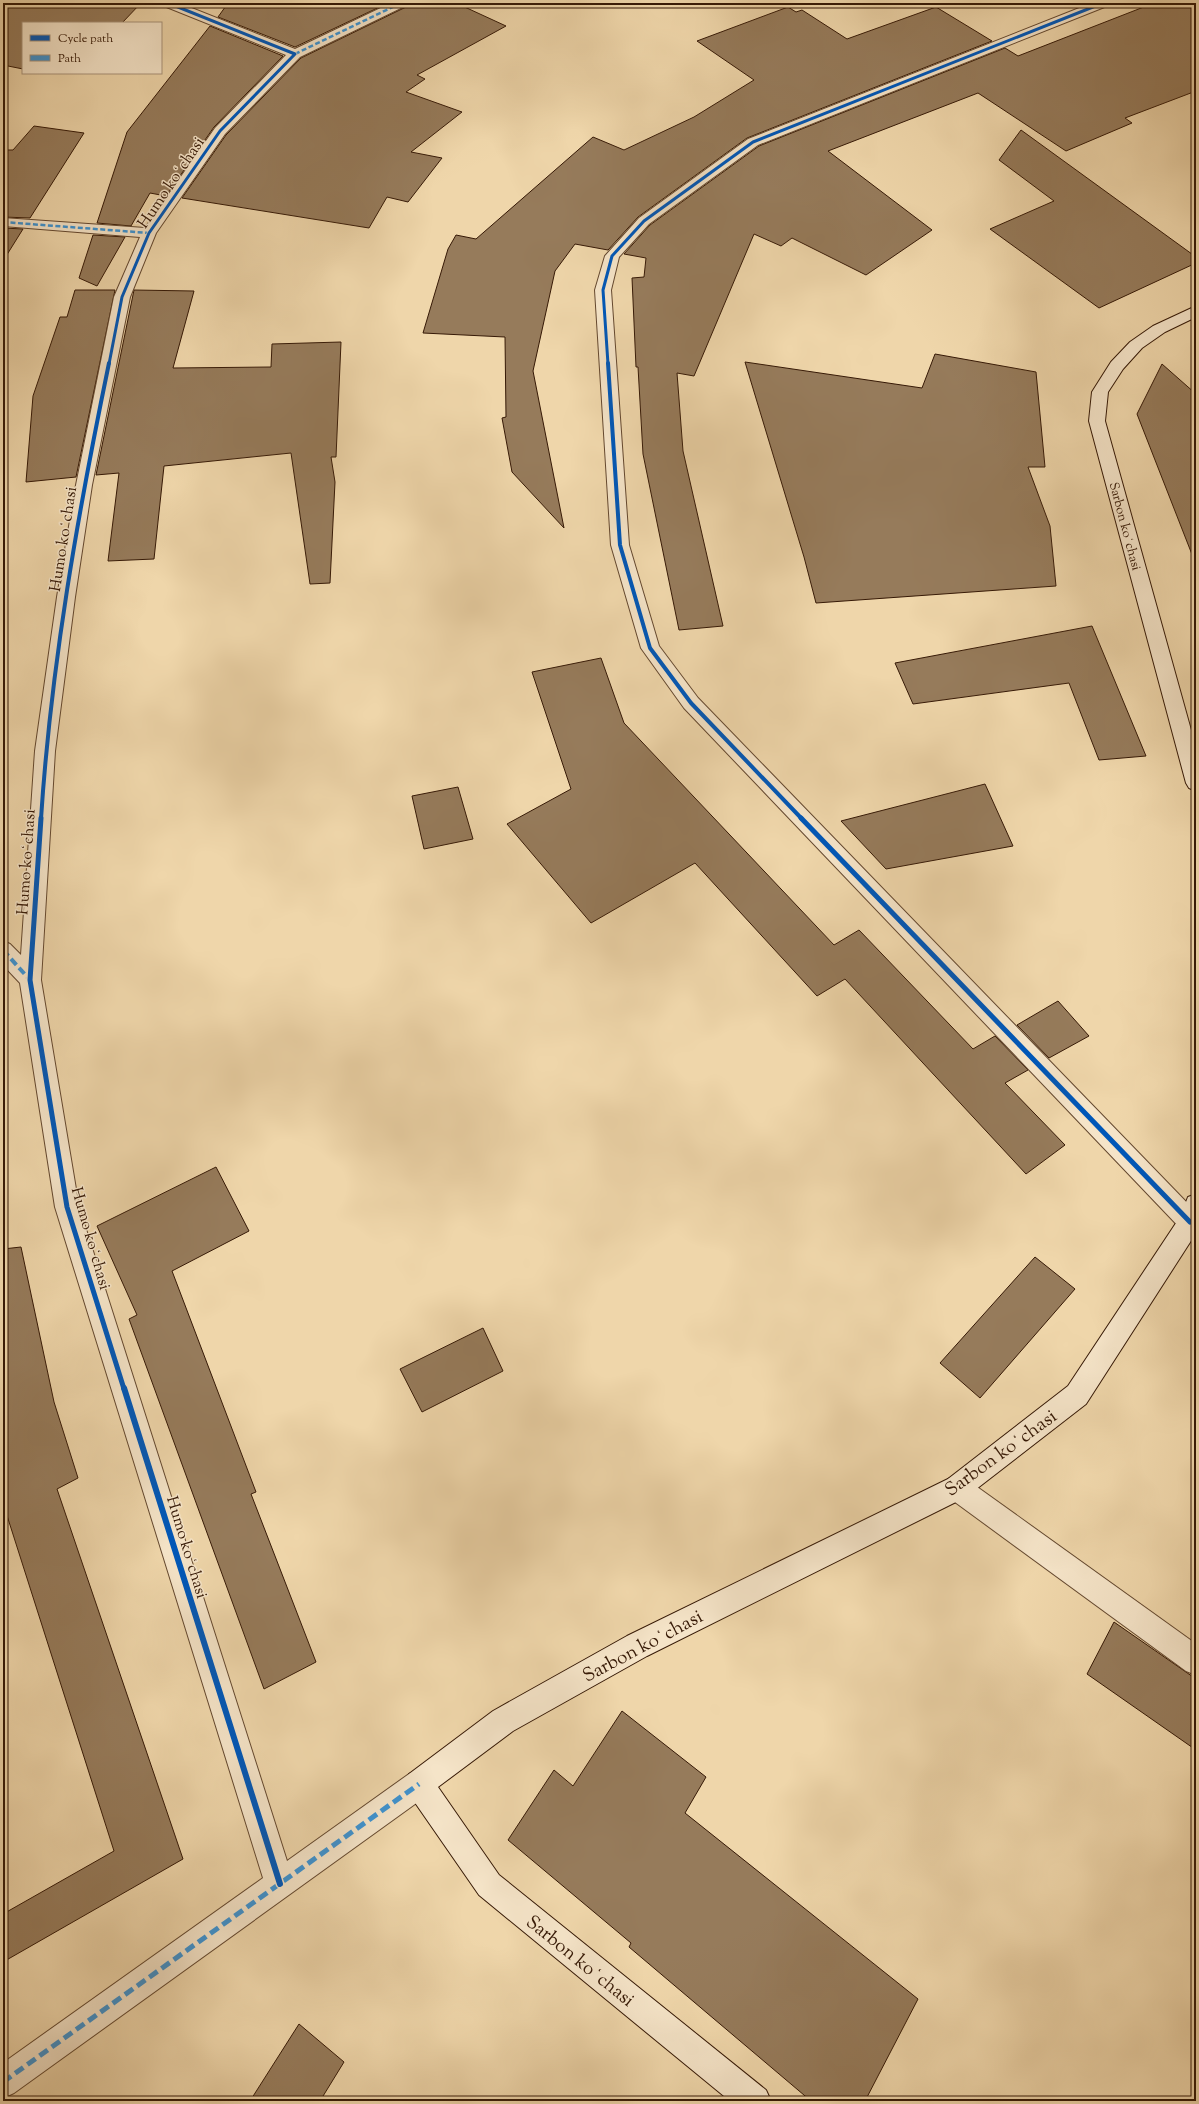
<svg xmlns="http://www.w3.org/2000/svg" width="1199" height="2104" font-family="'Sorts Mill Goudy',serif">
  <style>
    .building { fill: #967b5b; stroke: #361906 }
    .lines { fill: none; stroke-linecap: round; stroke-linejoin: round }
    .lane-casing { stroke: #64482f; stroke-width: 2 }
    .street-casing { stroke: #64482f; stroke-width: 2 }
    .secondary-casing { stroke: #361906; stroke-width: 2 }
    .lane { fill: #f5e4c8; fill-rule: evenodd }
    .street { fill: #f5e4c8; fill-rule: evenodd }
    .secondary { fill: #f5e4c8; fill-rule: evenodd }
    .quiet-far2 { stroke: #3e93d1; stroke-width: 2.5; stroke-dasharray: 5 2.5; stroke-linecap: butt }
    .quiet-far1 { stroke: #3e93d1; stroke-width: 4; stroke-dasharray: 8 4; stroke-linecap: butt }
    .quiet { stroke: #3e93d1; stroke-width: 5; stroke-dasharray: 10 5; stroke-linecap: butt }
    .cycleway-far3-casing { stroke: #f5e4c8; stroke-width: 4.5 }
    .cycleway-far2-casing { stroke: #f5e4c8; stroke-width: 6 }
    .cycleway-far1-casing { stroke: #f5e4c8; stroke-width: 8 }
    .cycleway-casing { stroke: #f5e4c8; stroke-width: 9 }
    .cycleway-far3 { stroke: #0057b8; stroke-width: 3 }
    .cycleway-far2 { stroke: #0057b8; stroke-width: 4 }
    .cycleway-far1 { stroke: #0057b8; stroke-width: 5 }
    .cycleway { stroke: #0057b8; stroke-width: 6 }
    .labels { text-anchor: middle; stroke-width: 3; stroke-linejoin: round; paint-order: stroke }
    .far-street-label { font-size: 13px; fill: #361906; stroke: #f5e4c8 }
    .street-label { font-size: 16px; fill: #361906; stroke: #f5e4c8 }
    .near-street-label { font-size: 19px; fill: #361906; stroke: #f5e4c8 }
  </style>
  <rect width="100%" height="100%" fill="#efd6aa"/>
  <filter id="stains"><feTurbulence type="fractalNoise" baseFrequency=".005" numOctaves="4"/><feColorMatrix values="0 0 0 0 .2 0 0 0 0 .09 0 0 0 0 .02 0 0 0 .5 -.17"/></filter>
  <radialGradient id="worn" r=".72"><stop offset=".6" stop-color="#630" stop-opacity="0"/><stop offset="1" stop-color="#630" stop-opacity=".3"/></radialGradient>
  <path class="building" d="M3 3H141L122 23H23V69L3 65Z
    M228 3H388L295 47 218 17Z
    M408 3H456L506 26 417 75 425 79 406 92 462 112 411 152 442 158 408 202 387 197 369 228 182 198 226 135 301 58 406 7Z
    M1154 3H1196V91L1125 118 1132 123 1066 151 978 93 828 151 932 230 866 275 792 238 781 246 754 234 694 376 677 373 683 451 723 626 679 630 643 454 638 367H636L632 278 644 277 646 258 624 254 650 225 759 146 1005 48 1018 56Z
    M788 7 796 12 802 10 847 39 936 7 992 41 747 138 638 217 608 250 575 244 555 271 533 371 564 528 512 472 502 418 506 417 505 337 423 333 448 249 456 235 476 239 593 137 624 150 694 117 754 80 697 41Z
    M210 26 283 56 214 127 166 196 150 193 131 226 97 223 127 132Z
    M34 126 84 133 30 218 3 217V150H13Z
    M1021 130 1196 257V263L1099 308 990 229 1054 201 999 160Z
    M3 228 23 229 3 261Z
    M93 235 125 237 97 286 79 278Z
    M75 290H115L76 477 26 482 33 396 60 317H67Z
    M134 290 194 291 173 368 271 367 272 344 341 342 336 457H331L335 482 330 583 310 584 291 453 164 466 154 559 108 561 119 473 96 475Z
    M935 354 1036 372 1045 467H1028L1050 526 1056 586 816 603 804 557 745 362 922 388Z
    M1162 364 1196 394V557H1193L1137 414Z
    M1092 626 1146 756 1099 760 1069 683 913 704 895 663Z
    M601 658 624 723 834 945 859 930 973 1049 995 1036 1028 1070 1005 1083 1065 1145 1026 1174 845 979 817 996 695 863 591 923 507 824 571 789 532 672Z
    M985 784 1013 846 886 869 841 821Z
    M458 787 473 839 424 849 412 796Z
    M1058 1001 1089 1036 1049 1058 1017 1025Z
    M216 1167 249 1231 172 1271 256 1492 251 1494 316 1662 264 1689 129 1319 137 1315 97 1226Z
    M21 1247 54 1402 78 1478 57 1489 183 1859 3 1962V1914L114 1851 3 1503V1249Z
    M1035 1257 1075 1289 980 1398 940 1363Z
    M483 1328 503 1371 422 1412 400 1369Z
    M1114 1622 1196 1679V1750L1087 1674Z
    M622 1711 706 1777 685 1813 918 1999 865 2101H811L629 1947 631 1943 508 1840 554 1770 573 1786Z
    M299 2024 344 2062 320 2101H250Z"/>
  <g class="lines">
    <g class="lane-casing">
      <path id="lane" d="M957 1475 966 1479 1196 1644V1675L1186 1671 948 1497 944 1488 948 1479Z"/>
    </g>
    <g class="street-casing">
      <path id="street" d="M162 3H179L295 49 391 3H407L405 6 300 57 225 134 156 233 130 297 92 485 75 597 55 751 41 980 79 1207 287 1861 409 1774 419 1770 429 1774 433 1784 429 1794 14 2093 3 2098V2063L263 1878 55 1207 20 983 3 965V941L10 944 21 955 35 751 57 597 76 485 114 297 140 237 3 226V218L145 228 215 128 286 55 164 6Z
        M1092 3H1109L1107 6 758 145 649 224 619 257 611 290 629 545 659 646 698 698 1196 1212V1231L1190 1233 1182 1230 684 708 641 648 611 545 595 290 605 256 639 218 748 139Z"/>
    </g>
    <g class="secondary-casing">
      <path id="secondary" d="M1196 306V317L1165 332 1142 348 1123 369 1108 392 1105 421 1196 748V791L1189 788 1186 783 1089 421 1092 392 1111 362 1130 342 1153 326Z
        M1196 1194V1233L1086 1404 966 1497 647 1656 513 1731 438 1787 499 1875 766 2090 771 2101H730L479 1895 409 1794 405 1784 409 1774 493 1711 627 1636 948 1479 1068 1386 1180 1217 1188 1197Z"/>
    </g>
    <use href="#lane" class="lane"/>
    <use href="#street" class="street"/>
    <use href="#secondary" class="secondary"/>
    <path class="quiet-far2" d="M295 54 401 3
      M3 222 149 233"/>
    <path class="quiet-far1" d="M3 950 30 980"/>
    <path class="quiet" d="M3 2082 419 1784"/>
    <g class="cycleway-far3-casing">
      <path id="cycleway-far3" d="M109 364 122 297 149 233 220 131 295 54 168 3
        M608 364 603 290 612 256 644 221 753 142 1103 3"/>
    </g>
    <g class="cycleway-far2-casing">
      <path id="cycleway-far2" d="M608 363 620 545 650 648 691 703 802 819
        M41 819C51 665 78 513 109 363"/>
    </g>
    <g class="cycleway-far1-casing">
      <path id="cycleway-far1" d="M41 818 30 980 67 1207 124 1389
        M801 818 1190 1222"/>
    </g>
    <g class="cycleway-casing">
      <path id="cycleway" d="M124 1388 280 1884"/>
    </g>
    <use href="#cycleway-far3" class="cycleway-far3"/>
    <use href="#cycleway-far2" class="cycleway-far2"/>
    <use href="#cycleway-far1" class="cycleway-far1"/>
    <use href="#cycleway" class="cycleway"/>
  </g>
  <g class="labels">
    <g class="far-street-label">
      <text transform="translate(1126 526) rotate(75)" y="5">Sarbon koʻchasi</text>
    </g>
    <g class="street-label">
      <text transform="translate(170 182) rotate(-56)" y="6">Humo koʻchasi</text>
      <text transform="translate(62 539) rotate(-81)" y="6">Humo koʻchasi</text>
      <text transform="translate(25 862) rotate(-86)" y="6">Humo koʻchasi</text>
      <text transform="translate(92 1238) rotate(74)" y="6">Humo koʻchasi</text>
      <text transform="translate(188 1547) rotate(73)" y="6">Humo koʻchasi</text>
    </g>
    <g class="near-street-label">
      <text transform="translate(1000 1452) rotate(-36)" y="7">Sarbon koʻchasi</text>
      <text transform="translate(642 1645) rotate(-28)" y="7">Sarbon koʻchasi</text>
      <text transform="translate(581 1960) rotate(39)" y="7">Sarbon koʻchasi</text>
    </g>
  </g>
  <rect width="1199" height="2104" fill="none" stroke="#efd6aa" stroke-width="16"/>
  <rect x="4" y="4" width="1191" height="2096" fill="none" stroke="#361906" stroke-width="2"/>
  <rect x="8" y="8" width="1183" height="2088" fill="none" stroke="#361906"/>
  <rect x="22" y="22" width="140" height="52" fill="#f5e4c8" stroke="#a9937a"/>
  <rect x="30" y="35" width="20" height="6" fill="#0057b8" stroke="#a9937a"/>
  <text x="58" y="42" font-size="12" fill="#361906">Cycle path</text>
  <rect x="30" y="55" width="20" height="6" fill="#3e93d1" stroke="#a9937a"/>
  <text x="58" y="62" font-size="12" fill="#361906">Path</text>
  <rect width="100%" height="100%" filter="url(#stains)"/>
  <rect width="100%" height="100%" fill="url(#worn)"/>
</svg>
